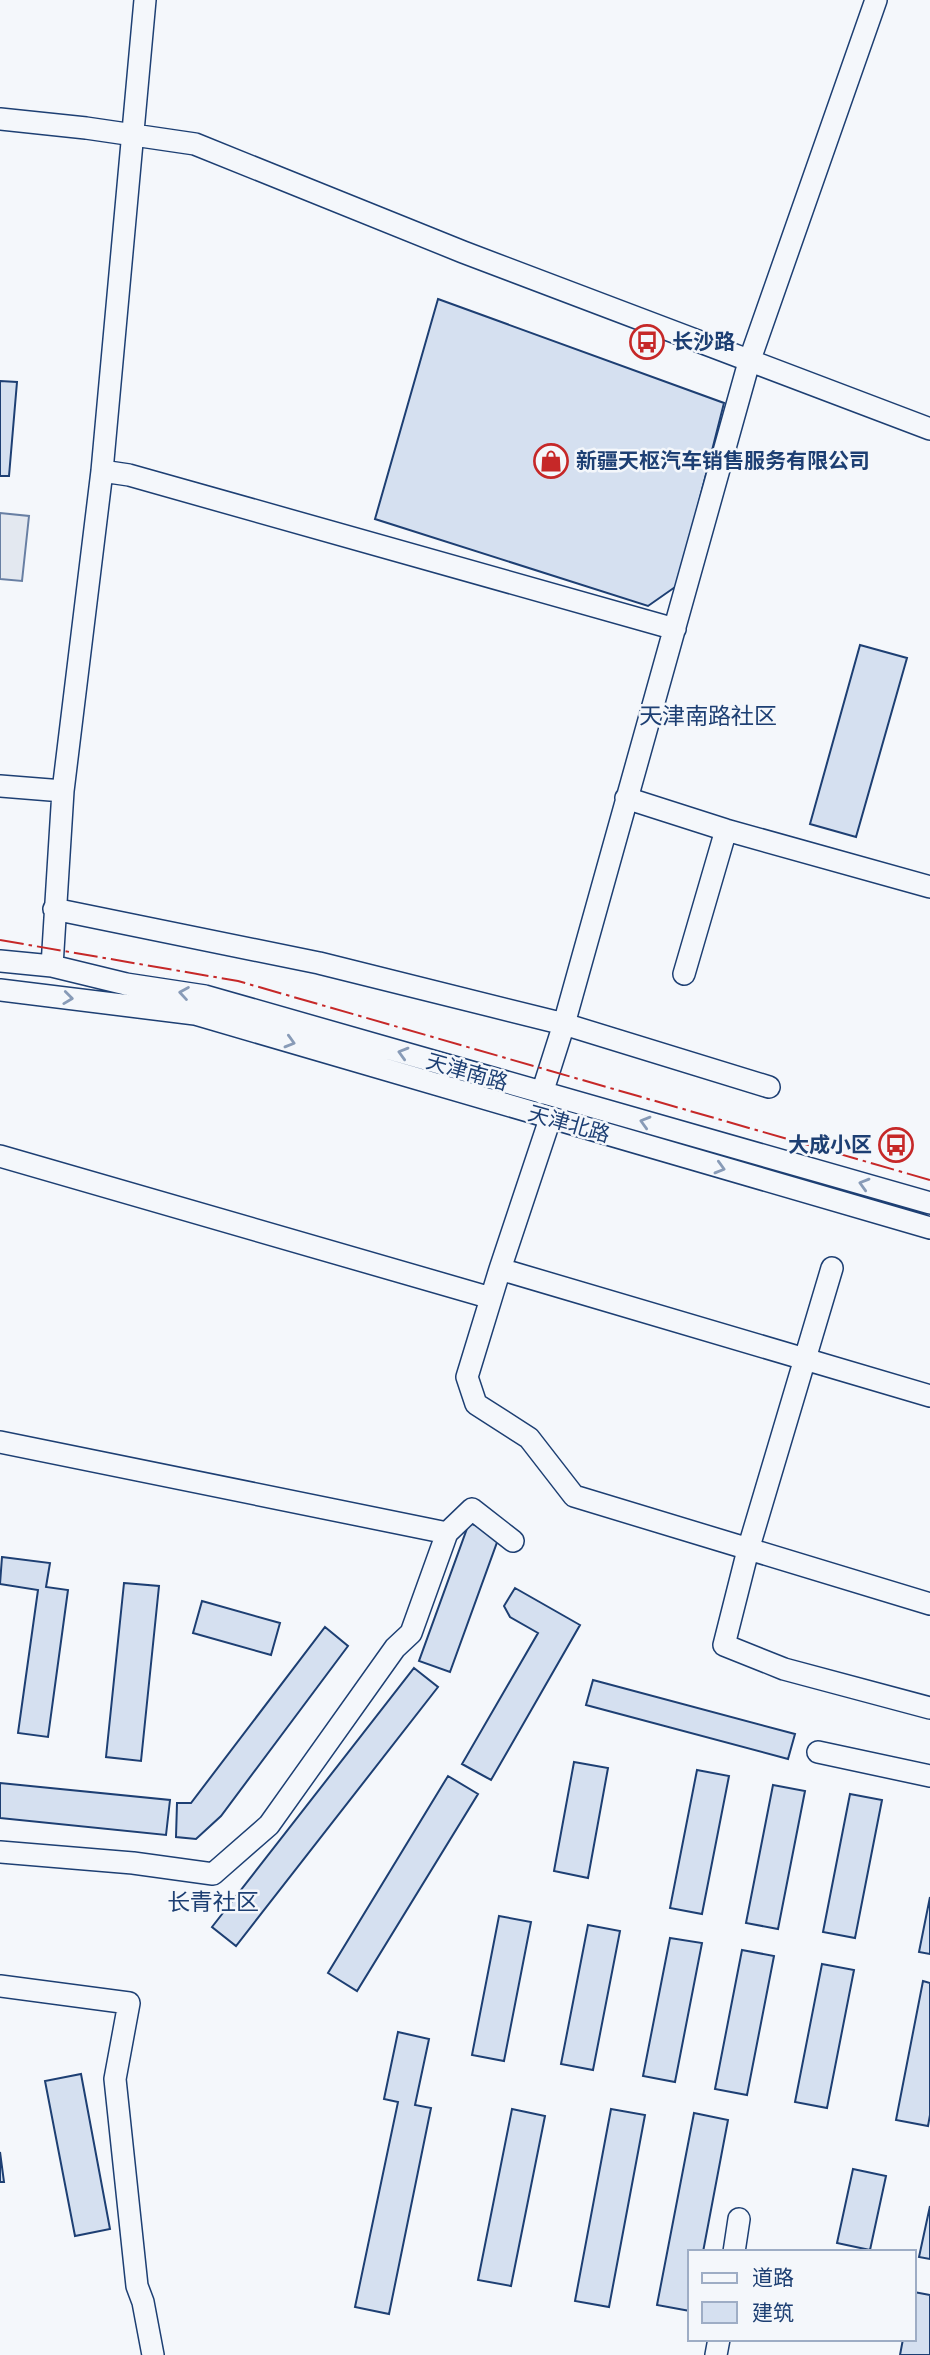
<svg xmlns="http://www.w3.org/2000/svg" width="930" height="2355" font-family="Roboto,'Noto Sans SC',sans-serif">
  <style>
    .parking { fill: #e3e8f0; stroke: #687fa3; stroke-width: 2 }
    .building { fill: #d5e0f0; stroke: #1d3f73; stroke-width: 2 }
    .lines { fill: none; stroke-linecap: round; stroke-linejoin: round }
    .minor-casing { stroke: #1d3f73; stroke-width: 24 }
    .minor { stroke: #f4f7fb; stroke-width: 21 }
    .power { stroke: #c62828; stroke-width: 2; stroke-dasharray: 24 5 3.5 5; stroke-linecap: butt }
    .oneway { stroke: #889bb7 }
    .labels { text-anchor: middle; stroke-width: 5; stroke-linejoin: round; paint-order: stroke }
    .poi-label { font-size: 21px; font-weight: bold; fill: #1d3f73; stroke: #f4f7fb; text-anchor: start }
    .street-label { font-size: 21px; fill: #1d3f73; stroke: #f4f7fb }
    .neighbourhood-label { font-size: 23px; fill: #1d3f73; stroke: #f4f7fb }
  </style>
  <rect width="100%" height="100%" fill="#f4f7fb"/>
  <path class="parking" d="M0 513 29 516 22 581 0 579Z"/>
  <path class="building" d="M438 299 724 403 678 585 648 606 375 519Z
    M0 381 17 382 9 476H0Z
    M860 645 907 658 856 837 810 824Z
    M469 1523 500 1534 450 1672 419 1661Z
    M2 1557 50 1563 46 1587 68 1590 48 1737 18 1733 38 1590 0 1584Z
    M124 1583 159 1586 141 1761 106 1757Z
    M515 1588 580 1625 491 1780 462 1764 538 1633 510 1617 504 1606Z
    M202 1601 280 1623 271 1655 193 1633Z
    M325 1627 348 1646 221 1816 196 1839 176 1837 177 1803H191Z
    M414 1668 438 1687 236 1946 212 1927Z
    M593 1680 795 1734 788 1759 586 1705Z
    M574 1762 608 1768 588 1878 554 1871Z
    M697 1770 729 1776 702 1914 670 1908Z
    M448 1776 478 1794 357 1991 328 1973Z
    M0 1783 170 1800 166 1835 0 1818Z
    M773 1785 805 1791 778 1929 746 1923Z
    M850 1794 882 1800 855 1938 823 1932Z
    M930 1897V1954L919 1952Z
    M499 1916 531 1922 504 2061 472 2055Z
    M588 1925 620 1931 593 2070 561 2064Z
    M670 1938 702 1943 675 2082 643 2076Z
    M742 1950 774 1956 747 2095 715 2089Z
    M822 1964 854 1970 827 2108 795 2102Z
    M923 1981 930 1983V2115L928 2126 896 2120Z
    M398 2032 429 2039 415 2105 431 2108 389 2314 355 2307 398 2102 384 2099Z
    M81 2074 110 2229 75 2236 45 2081Z
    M512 2109 545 2116 511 2286 478 2280Z
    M611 2109 645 2115 609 2307 575 2301Z
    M694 2113 728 2120 703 2252H690V2311L657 2305Z
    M0 2152 4 2182H0Z
    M853 2169 886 2176 870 2250 837 2243Z
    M930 2206V2259L919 2257Z
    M914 2292 930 2295V2355H900L903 2339H914Z"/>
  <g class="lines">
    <g class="minor-casing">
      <path id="minor" d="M0 119 86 128 195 144 463 252 930 429
        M102 471 129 475 675 629
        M0 786 63 791
        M626 798 726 830 930 887
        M54 909 319 963 564 1024 769 1087
        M0 961 52 966 126 984 205 996 930 1203
        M52 966 63 791 102 471 145 0
        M684 974 726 830
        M0 990 195 1014 930 1228
        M542 1093 564 1024 749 362 876 0
        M550 1119 500 1269 930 1396
        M0 1156 491 1298
        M832 1268 748 1550 724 1645 784 1669 930 1708
        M500 1269 467 1377 476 1404 529 1438 574 1496 930 1604
        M0 1442 447 1533
        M818 1752 930 1776
        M0 1852 133 1863 213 1874 269 1825 395 1648 411 1633 447 1533 472 1509 513 1541
        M0 1986 129 2003 115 2079 137 2286 143 2302 153 2355
        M734 2252 739 2219
        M716 2355 719 2339"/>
    </g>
    <use href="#minor" class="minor"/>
    <path class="power" d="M0 940 238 981 930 1180"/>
  </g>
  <defs><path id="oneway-chevron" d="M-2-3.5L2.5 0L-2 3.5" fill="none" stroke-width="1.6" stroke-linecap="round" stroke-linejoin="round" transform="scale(1.75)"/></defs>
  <g class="oneway">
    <use href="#oneway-chevron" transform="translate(184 993) rotate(-171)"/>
    <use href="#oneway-chevron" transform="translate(68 998) rotate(7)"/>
    <use href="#oneway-chevron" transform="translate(290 1042) rotate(16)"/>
    <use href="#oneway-chevron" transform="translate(403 1053) rotate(-164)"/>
    <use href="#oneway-chevron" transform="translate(645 1122) rotate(-164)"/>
    <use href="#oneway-chevron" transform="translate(720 1168) rotate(16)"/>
    <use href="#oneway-chevron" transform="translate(864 1184) rotate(-164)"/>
  </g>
  <defs>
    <g id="bus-ring" transform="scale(1.75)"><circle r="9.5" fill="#f4f7fb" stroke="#c62828" stroke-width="1.5"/><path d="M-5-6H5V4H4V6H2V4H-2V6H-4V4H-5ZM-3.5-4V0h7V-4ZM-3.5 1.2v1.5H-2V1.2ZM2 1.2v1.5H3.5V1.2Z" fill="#c62828"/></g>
    <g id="shop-ring" transform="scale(1.75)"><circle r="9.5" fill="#f4f7fb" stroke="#c62828" stroke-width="1.5"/><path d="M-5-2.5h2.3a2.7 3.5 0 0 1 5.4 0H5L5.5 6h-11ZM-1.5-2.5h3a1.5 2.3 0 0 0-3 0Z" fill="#c62828"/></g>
  </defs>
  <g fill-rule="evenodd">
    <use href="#bus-ring" x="647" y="342"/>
    <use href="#shop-ring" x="551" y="461"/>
    <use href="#bus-ring" x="896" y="1145"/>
  </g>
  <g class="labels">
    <g class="poi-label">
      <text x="672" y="349">长沙路</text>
      <text x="576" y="468">新疆天枢汽车销售服务有限公司</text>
      <text x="872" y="1152" text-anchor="end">大成小区</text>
    </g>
    <g class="street-label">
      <text transform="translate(467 1072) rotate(16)" y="7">天津南路</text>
      <text transform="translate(569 1124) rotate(16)" y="7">天津北路</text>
    </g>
    <g class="neighbourhood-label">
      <text x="708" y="724">天津南路社区</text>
      <text x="213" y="1910">长青社区</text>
    </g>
  </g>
  <rect x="688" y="2250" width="228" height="91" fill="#f4f7fb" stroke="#9eadc5" stroke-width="2"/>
  <rect x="702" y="2273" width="35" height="10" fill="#f4f7fb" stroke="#9eadc5" stroke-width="2"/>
  <text x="752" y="2285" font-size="21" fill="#1d3f73">道路</text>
  <rect x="702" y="2302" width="35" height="21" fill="#d5e0f0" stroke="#9eadc5" stroke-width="2"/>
  <text x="752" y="2320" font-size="21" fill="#1d3f73">建筑</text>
</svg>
